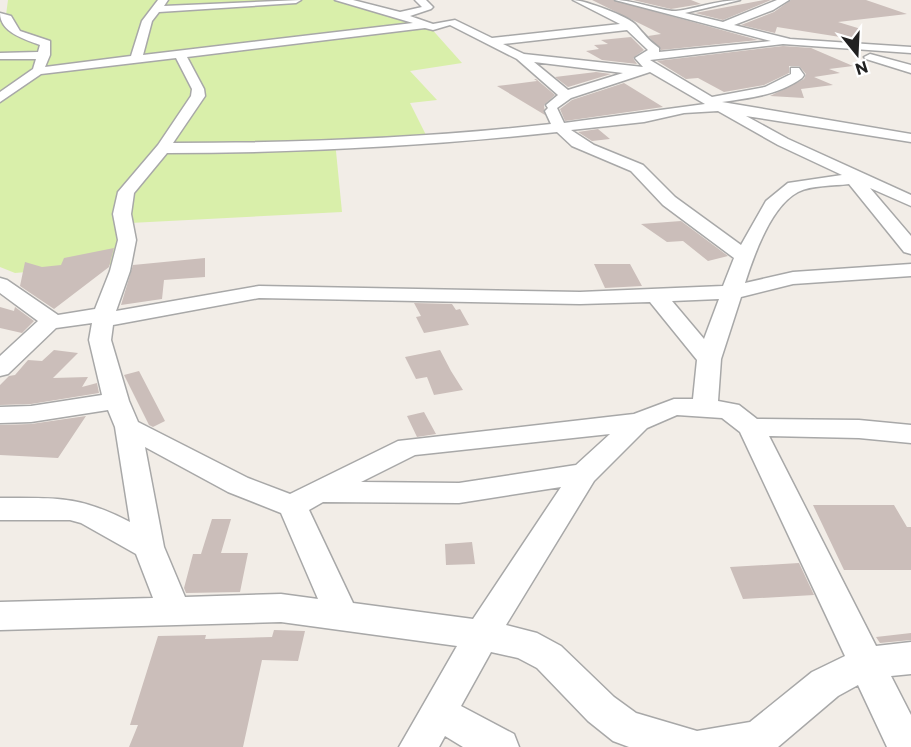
<svg xmlns="http://www.w3.org/2000/svg" width="911" height="747" font-family="Commissioner,sans-serif">
  <style>
    .grass { fill: #d9efaa }
    .building { fill: #cbbeba }
    .lines { fill: none; stroke-linecap: round; stroke-linejoin: round }
    .minor-casing { stroke: #a8a8a8; stroke-width: 3 }
    .minor { fill: #fff; fill-rule: evenodd }
  </style>
  <rect width="100%" height="100%" fill="#f2ede7"/>
  <path class="grass" d="M8 0H340L429 26 462 63 410 71 437 100 410 103 427 137 335 141 342 212 130 223 118 264 15 273 0 267V17L6 15Z"/>
  <path class="building" d="M592 0H613L758 40 661 50 648 36 661 34Z
    M633 0H691L701 4 671 9Z
    M764 0H771L723 20 695 13Z
    M791 0H866L907 14 838 22 861 29 859 40 777 27 775 33 741 25 774 12Z
    M631 37 644 50 633 58 637 64 602 60 586 51 599 49 594 45 608 44 601 40Z
    M783 46 811 48 853 66 829 69 840 73 814 77 833 85 801 89 804 98 770 96 804 79 806 74 799 66H789V73L764 85 724 92 698 78 686 79 657 61Z
    M596 72 611 74 568 87 555 77Z
    M534 79H536L555 95 544 105 545 115 497 86 537 81Z
    M624 83 663 107 565 121 560 109 572 100Z
    M598 129 610 139 592 141 578 132Z
    M681 221 728 256 708 261 683 241 667 242 641 224Z
    M114 248 109 267 54 309 20 286 25 262 42 267 61 265 64 258Z
    M205 258V277L164 280 162 299 121 305 133 265Z
    M594 264H630L642 286 605 288Z
    M414 303 452 304 456 310 460 309 469 325 424 333 416 317 421 316Z
    M0 307 14 311 15 307 34 321 22 333 0 328Z
    M54 350 78 353 53 378 88 377 82 387 97 383 99 393 31 404 0 405V385L9 376 15 375 28 360 42 361Z
    M440 350 451 371 463 390 434 395 427 377 416 379 405 357Z
    M139 371 165 421 153 427 149 425 124 375Z
    M424 412 436 434 417 437 407 416Z
    M86 416 58 458 0 455V425L31 424Z
    M813 505H894L907 527H911V570H844Z
    M212 519H231L221 553H248L240 592 186 593 184 588 193 554H201Z
    M472 542 475 564 446 565 445 544Z
    M799 563 814 595 743 599 730 567Z
    M274 630 305 631 298 661 262 660 243 747H129L138 725H130L158 636 206 635 205 639 272 637Z
    M911 633V640L880 643 876 637Z"/>
  <g class="lines">
    <g class="minor-casing">
      <path id="minor" d="M158 0H168L164 6 301 0 296 3 159 12 152 21 143 55 413 23 335 0H353L400 12 422 7 415 0H426L433 7 431 9 410 16 433 24 455 20 492 38 620 24 573 0C584 0 630 17 636 25 644 34 647 39 659 48V52L771 41 615 0C634 0 664 12 676 11 695 9 717 0 740 0L685 13 723 22 777 0H789L773 10 734 25 790 39 911 47V53L783 44 650 60 712 97 765 87 791 74V68H799L804 75 802 78C778 95 751 98 722 102L911 134V142L746 116 788 139 911 195V206L870 188 911 236V254L904 252 849 184C834 186 811 185 798 192 771 206 754 255 745 283L793 272 911 264V276L793 284 741 297 721 359 718 401 739 405 757 419 859 420 911 425V443L859 438 769 436 876 646 911 642V674L891 676 911 715V747H887L858 685 838 696 778 747H629L613 741 588 721 537 668 518 658 491 652 461 706 514 734 519 747H463L445 736 439 747H399L457 646 281 622 0 630V602L153 598 136 554 81 523 70 520H0V498C56 498 78 495 130 522L115 427 108 410 31 422 0 423V407L31 406 102 395 89 340 92 323 56 328 8 374 0 376V356L38 321 0 293V278L7 280 58 315 95 309 110 271 118 240 113 214 118 192 158 145 191 96 192 89 176 58 41 74 0 102V92L33 69 36 59H0V53L38 52 40 45C24 39 0 32 0 13L11 16 20 31 50 41V55L45 67 131 56 142 21ZM450 25 517 59 558 95 546 105 548 108 545 111 551 124C426 138 299 143 173 143L205 96 204 89 187 57 425 28 433 30ZM627 30 648 50 635 58 643 67 524 54 503 44ZM534 62 623 73 568 90ZM650 72 705 104 564 123 557 108 571 98ZM718 111 778 145 842 175 788 183 766 201 741 245 675 197 643 165 594 145 571 130 644 122 684 113ZM557 132 572 146 631 171 663 205 734 258 723 286 580 292 259 286 116 311 130 271 136 240 131 214 134 193 167 153C297 153 428 146 557 132ZM259 298 580 304 650 302 697 360 693 399H674L634 414 398 441 290 494 248 478 138 422 129 401 111 340 113 325ZM719 299 704 339 672 301ZM677 415 722 418 740 432 845 656 812 672 750 722 697 731 636 713 614 697 561 646 537 633 506 625 594 481 647 428ZM610 434 576 465 459 483 361 482 415 455ZM145 447 228 492 281 513 318 599 281 594 185 597 164 547ZM561 487 473 619 353 603 309 510 323 502 459 503Z
        M870 54 911 65V73L866 59 864 57Z"/>
    </g>
    <use href="#minor" class="minor"/>
  </g>
  <g transform="translate(857 54) rotate(162)" stroke="#ffffff" stroke-width="4.5" paint-order="stroke">
  <path d="M0-4.5L10 22L0 15L-10 22Z" fill="#212121"/>
  <text y="-9" font-size="16" font-weight="bold" text-anchor="middle" fill="#212121">N</text>
  </g>
</svg>
